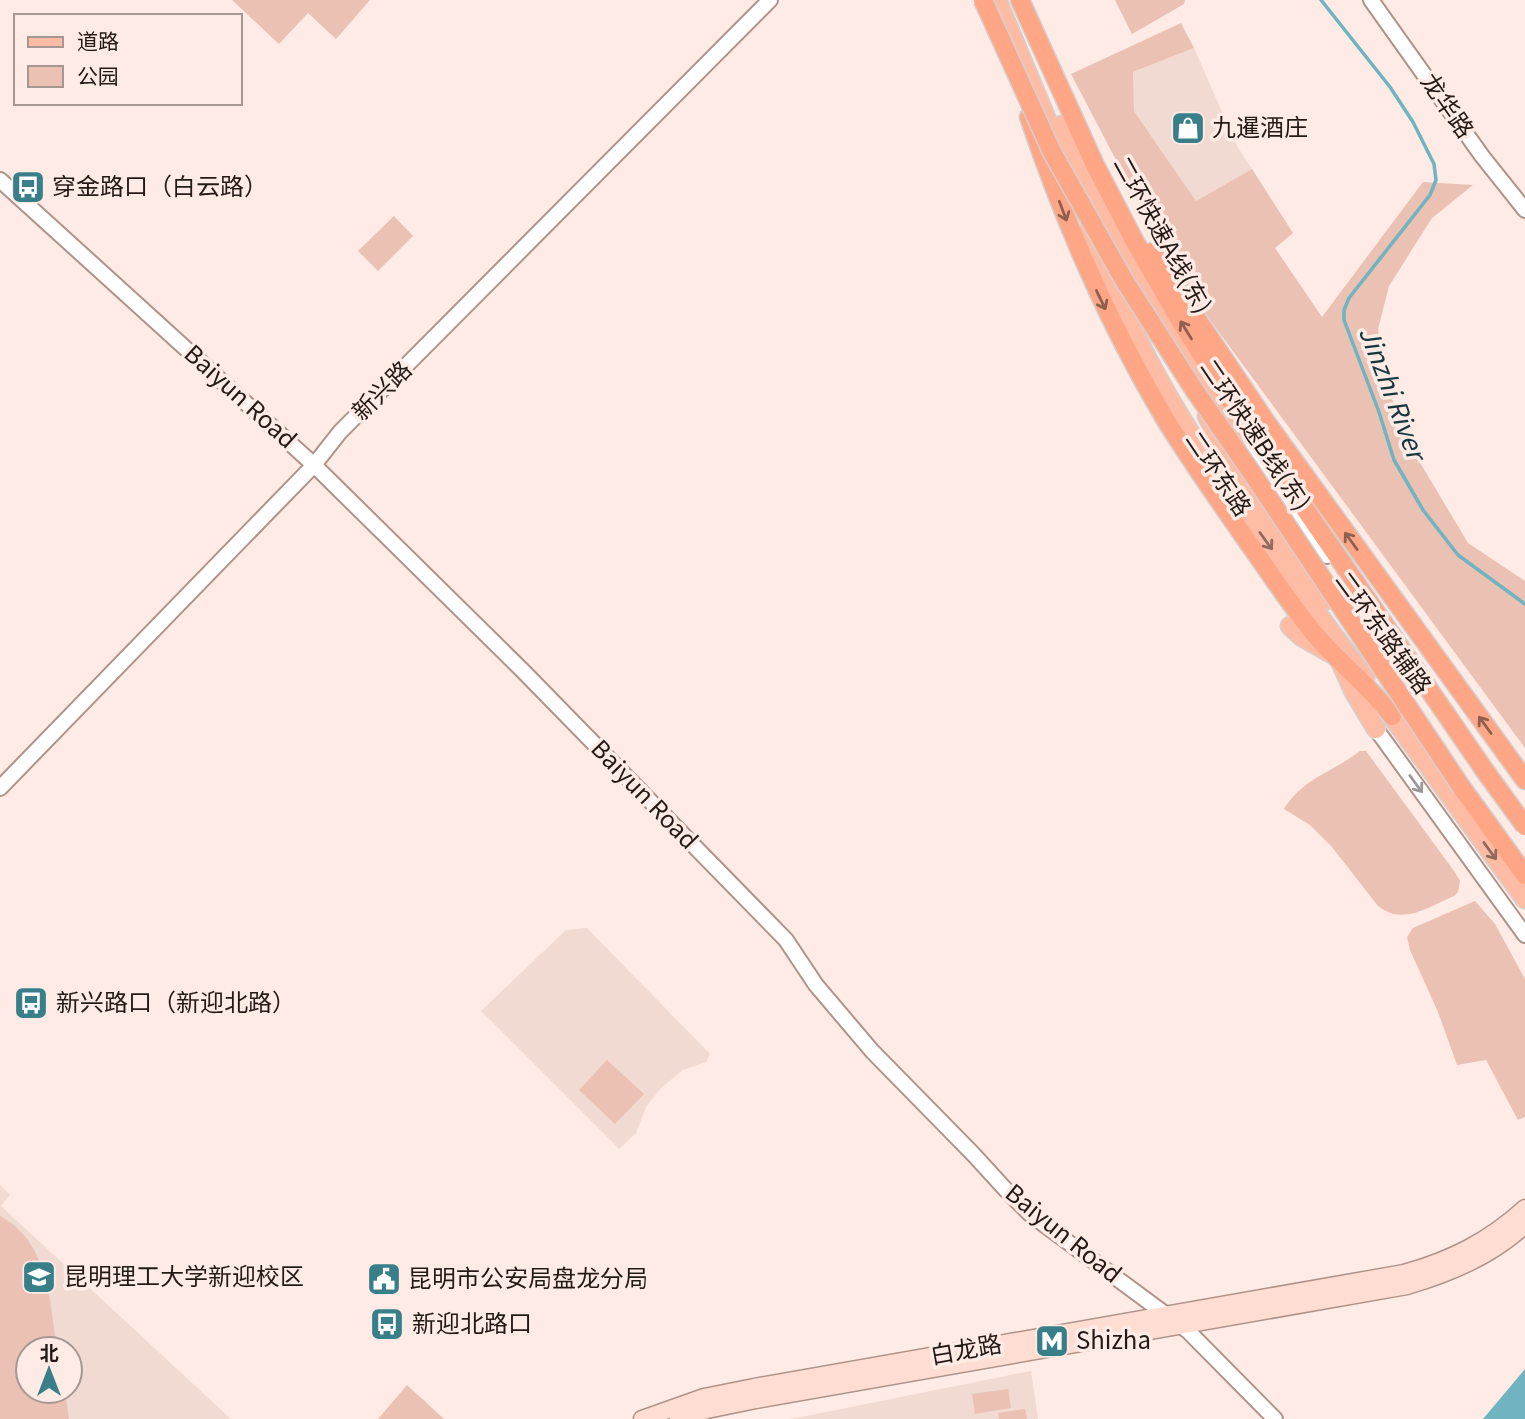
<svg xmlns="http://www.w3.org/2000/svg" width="1525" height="1419" font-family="Georgia,'Noto Sans SC',serif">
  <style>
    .built { fill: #f1dad2; fill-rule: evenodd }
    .green { fill: #eac1b3 }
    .water { fill: #6fb4c0 }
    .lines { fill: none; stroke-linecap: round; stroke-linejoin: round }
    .stream { stroke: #6fb4c0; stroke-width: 3.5 }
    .tertiary-casing { stroke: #af9389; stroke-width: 18 }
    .secondary-casing { stroke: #af9389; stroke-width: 19 }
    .primary-casing { stroke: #d3d1d0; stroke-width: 21 }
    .trunk-casing { stroke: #d3d1d0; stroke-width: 21 }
    .tertiary { stroke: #fff; stroke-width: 14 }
    .secondary { stroke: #ffddd2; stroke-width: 16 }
    .primary { stroke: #febca4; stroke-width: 18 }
    .trunk { stroke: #fea686; stroke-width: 18 }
    .trunk-bridge-casing { stroke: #d3d1d0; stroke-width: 21; stroke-linecap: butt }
    .trunk-bridge { stroke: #fea686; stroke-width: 18 }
    .oneway { stroke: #90604e }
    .oneway2 { stroke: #906a5c }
    .oneway3 { stroke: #9c9896 }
    .labels { text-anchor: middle; stroke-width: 7; stroke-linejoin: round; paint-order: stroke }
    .street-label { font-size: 24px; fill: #231915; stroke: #feebe5 }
    .poi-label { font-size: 24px; fill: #231915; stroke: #feebe5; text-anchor: start }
    .water-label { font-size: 26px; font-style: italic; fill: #15373d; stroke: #feebe5 }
  </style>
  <rect width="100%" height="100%" fill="#feebe5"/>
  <path class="built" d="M1194 48 1237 146 1252 169 1196 201 1134 111 1133 72Z
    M587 928 710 1054 706 1062 683 1070 661 1088 646 1107 636 1133 619 1149 481 1011 566 930Z
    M0 1185 10 1195 1 1206 231 1419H0ZM28 1349H70V1391H28Z
    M1031 1371 1038 1419H791Z"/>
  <path class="green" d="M232 0H370L336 39 308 13 279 44Z
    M1115 0H1185L1184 4 1132 34Z
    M1181 23 1194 48 1133 72 1134 111 1196 201 1252 169 1293 233 1275 248 1322 317 1423 182 1473 185 1432 218 1389 286 1378 329 1385 382 1416 456 1468 543 1525 581V748L1174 271 1071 74Z
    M394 216 413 236 378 271 358 251Z
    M1360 751H1366L1454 871 1460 881 1458 892 1454 896C1428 907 1403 926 1378 906L1332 847 1310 825 1284 809C1303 778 1333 772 1360 751Z
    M1475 901 1495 924 1525 979V1117L1518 1120 1486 1060 1457 1065 1438 1012 1410 950 1407 937 1413 928Z
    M607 1060 644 1094 615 1124 579 1090Z
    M0 1216C49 1243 49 1299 57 1349H28V1391H65L69 1419H0Z
    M407 1385 444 1419H378Z
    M1008 1389 1011 1408 975 1414 972 1394Z
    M1025 1409 1027 1419H999L998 1413Z"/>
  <path class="water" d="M1525 1369V1419H1483Z"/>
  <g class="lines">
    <path class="stream" d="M1321 0 1390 87 1413 122 1434 164 1436 180 1430 195 1349 298 1344 310V320L1379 412 1394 460 1423 510 1458 555 1525 604"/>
    <g class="tertiary-casing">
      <path id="tertiary" d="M1371 0 1482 156 1525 210
        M0 180 314 465 523 671 786 940 816 985 872 1051 974 1155 1006 1190 1030 1214 1188 1331 1275 1419
        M1244 436 1262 466 1327 556
        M1376 729 1525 935
        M0 788 314 465 340 432 770 0"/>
    </g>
    <g class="secondary-casing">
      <path id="secondary" d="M642 1419 704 1397 754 1387 1404 1273C1451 1260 1489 1241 1525 1208
        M678 1419 707 1410 756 1400 1407 1286C1451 1273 1491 1256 1525 1225"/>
    </g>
    <g class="primary-casing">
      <path id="primary" d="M997 0 1064 161
        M1062 125 1112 229 1168 328 1188 371
        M1089 230C1111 284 1135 338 1164 389 1222 491 1296 583 1365 678
        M1185 357 1244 436
        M1207 416 1244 484 1327 600
        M1290 626 1302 637 1330 653
        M1340 661 1354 692 1376 729
        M1383 704 1525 899"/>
    </g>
    <g class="trunk-casing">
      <path id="trunk" d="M1020 0 1095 165 1135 242 1181 322 1233 404 1485 771
        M1029 117C1065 224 1109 325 1167 422 1193 464 1222 505 1250 545 1270 573 1288 601 1309 627 1334 660 1368 683 1392 716
        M1152 252 1266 422 1525 780
        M1462 788 1525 875"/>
    </g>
    <use href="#tertiary" class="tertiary"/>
    <use href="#secondary" class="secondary"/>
    <use href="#primary" class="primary"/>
    <use href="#trunk" class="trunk"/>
    <g class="trunk-bridge-casing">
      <path id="trunk-bridge" d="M983 0 1052 152 1124 280 1193 388 1252 473 1462 788
        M1485 771 1525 826"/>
    </g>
    <use href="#trunk-bridge" class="trunk-bridge"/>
  </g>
  <defs><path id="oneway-shaft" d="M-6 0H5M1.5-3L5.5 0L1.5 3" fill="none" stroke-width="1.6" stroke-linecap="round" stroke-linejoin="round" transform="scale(1.75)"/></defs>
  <g class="oneway">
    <use href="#oneway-shaft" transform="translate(1063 211) rotate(69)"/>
    <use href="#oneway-shaft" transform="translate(1101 300) rotate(64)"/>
    <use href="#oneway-shaft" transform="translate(1186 330) rotate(-122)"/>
    <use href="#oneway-shaft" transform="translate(1351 541) rotate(-126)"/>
    <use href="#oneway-shaft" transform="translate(1485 725) rotate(-126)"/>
  </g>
  <g class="oneway2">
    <use href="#oneway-shaft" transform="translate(1266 541) rotate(54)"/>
    <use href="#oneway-shaft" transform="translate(1490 851) rotate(54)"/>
  </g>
  <use class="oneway3" href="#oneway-shaft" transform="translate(1416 784) rotate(54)"/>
  <defs>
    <g id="shop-square" transform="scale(1.75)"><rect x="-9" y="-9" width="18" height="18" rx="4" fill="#397f8a" stroke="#feebe5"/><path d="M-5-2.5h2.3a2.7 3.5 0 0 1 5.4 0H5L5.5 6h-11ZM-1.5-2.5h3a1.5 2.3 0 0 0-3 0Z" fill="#fff"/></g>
    <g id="bus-square" transform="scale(1.75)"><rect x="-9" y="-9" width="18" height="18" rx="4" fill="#397f8a" stroke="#feebe5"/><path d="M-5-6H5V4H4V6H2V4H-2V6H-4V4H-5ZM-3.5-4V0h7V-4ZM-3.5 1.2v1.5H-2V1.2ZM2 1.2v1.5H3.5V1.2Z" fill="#fff"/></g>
    <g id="university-square" transform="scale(1.75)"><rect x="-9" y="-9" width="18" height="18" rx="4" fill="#397f8a" stroke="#feebe5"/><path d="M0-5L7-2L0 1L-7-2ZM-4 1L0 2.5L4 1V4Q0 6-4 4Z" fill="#fff"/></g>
    <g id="civic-square" transform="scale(1.75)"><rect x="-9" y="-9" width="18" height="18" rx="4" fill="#397f8a" stroke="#feebe5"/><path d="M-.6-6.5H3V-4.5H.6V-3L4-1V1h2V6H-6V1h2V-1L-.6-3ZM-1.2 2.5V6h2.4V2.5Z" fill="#fff"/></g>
    <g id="metro-square" transform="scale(1.75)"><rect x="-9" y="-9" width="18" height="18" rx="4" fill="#397f8a" stroke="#feebe5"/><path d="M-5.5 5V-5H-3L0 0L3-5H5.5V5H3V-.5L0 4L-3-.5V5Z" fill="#fff"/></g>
  </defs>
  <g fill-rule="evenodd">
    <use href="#shop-square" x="1188" y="128"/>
    <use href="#bus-square" x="28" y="187"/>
    <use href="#bus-square" x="31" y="1003"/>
    <use href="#university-square" x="39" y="1277"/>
    <use href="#civic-square" x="384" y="1279"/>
    <use href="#bus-square" x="387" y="1324"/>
    <use href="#metro-square" x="1052" y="1341"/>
  </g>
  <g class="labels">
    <g class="street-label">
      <text transform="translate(1447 106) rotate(55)" y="8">龙华路</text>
      <text transform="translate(1162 235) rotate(61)" y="8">二环快速A线(东)</text>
      <text transform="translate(382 391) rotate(-45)" y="8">新兴路</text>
      <text transform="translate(240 397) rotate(42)" y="8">Baiyun Road</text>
      <text transform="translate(1255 435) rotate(56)" y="8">二环快速B线(东)</text>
      <text transform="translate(1218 474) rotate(56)" y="8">二环东路</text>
      <text transform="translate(1383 633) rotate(54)" y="8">二环东路辅路</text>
      <text transform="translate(644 795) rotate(46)" y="8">Baiyun Road</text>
      <text transform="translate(1063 1234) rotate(39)" y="8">Baiyun Road</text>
      <text transform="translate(966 1350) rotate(-10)" y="8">白龙路</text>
    </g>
    <g class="poi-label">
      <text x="1212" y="136">九暹酒庄</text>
      <text x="52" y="195">穿金路口（白云路）</text>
      <text x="56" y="1011">新兴路口（新迎北路）</text>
      <text x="64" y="1285">昆明理工大学新迎校区</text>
      <text x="408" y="1287">昆明市公安局盘龙分局</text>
      <text x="412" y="1332">新迎北路口</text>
      <text x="1076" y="1349">Shizha</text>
    </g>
    <g class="water-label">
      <text transform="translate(1392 393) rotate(69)" y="9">Jinzhi River</text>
    </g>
  </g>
  <rect x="14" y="14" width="228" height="91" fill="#feebe5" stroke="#a69792" stroke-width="2"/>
  <rect x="28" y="37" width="35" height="10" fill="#febca4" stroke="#a69792" stroke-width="2"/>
  <text x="77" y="49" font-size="21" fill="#231915">道路</text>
  <rect x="28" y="66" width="35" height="21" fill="#eac1b3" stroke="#a69792" stroke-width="2"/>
  <text x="77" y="84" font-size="21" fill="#231915">公园</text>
  <g transform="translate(49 1370)"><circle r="33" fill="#feebe5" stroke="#a69792" stroke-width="2"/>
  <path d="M0-5L12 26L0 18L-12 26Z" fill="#397f8a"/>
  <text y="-10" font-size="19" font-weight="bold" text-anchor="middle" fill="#231915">北</text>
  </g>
</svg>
